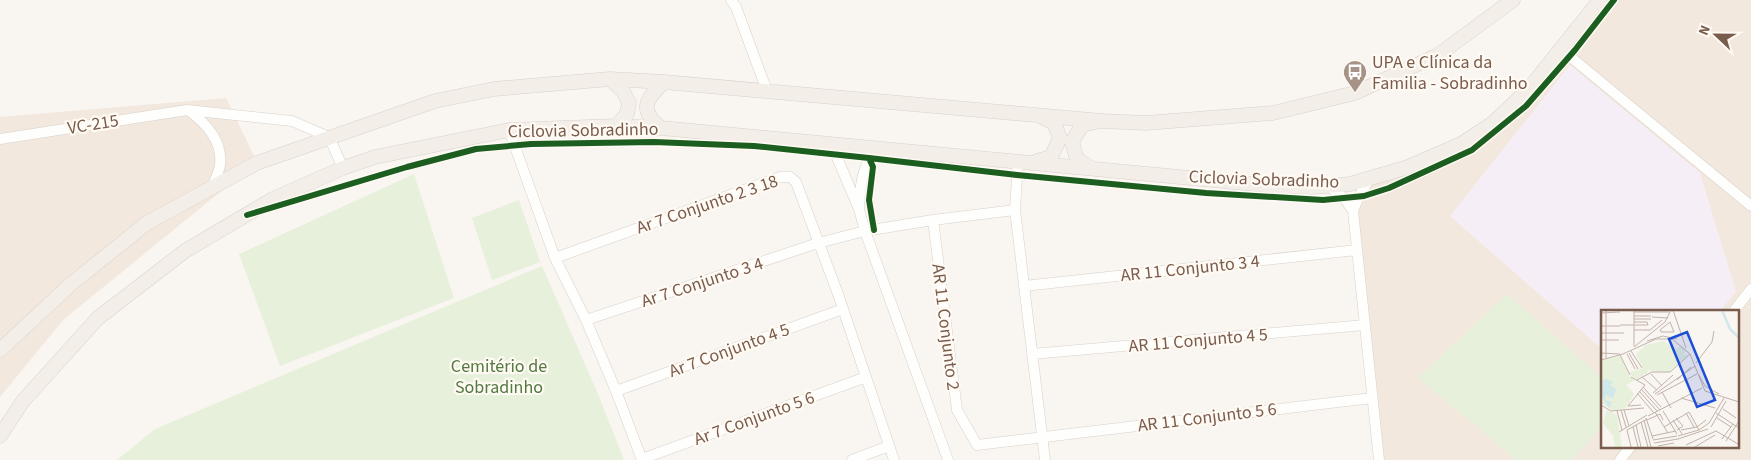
<svg xmlns="http://www.w3.org/2000/svg" width="1751" height="460" font-family="'Source Sans 3',sans-serif">
  <style>
    .residential { fill: #f2e8de; fill-rule: evenodd }
    .education { fill: #f6eef6 }
    .green { fill: #e7f0db }
    .lines { fill: none; stroke-linecap: round; stroke-linejoin: round }
    .minor-casing { stroke: #d7d1cb; stroke-width: 11 }
    .major-casing { stroke: #dad1cc; stroke-width: 15 }
    .minor { stroke: #fefefd; stroke-width: 10 }
    .major { stroke: #f3eee8; stroke-width: 14 }
    .cycleway-casing { stroke: #fffaf3; stroke-width: 9 }
    .cycleway { stroke: #1b5e20; stroke-width: 6 }
    .labels { text-anchor: middle; stroke-width: 4.5; stroke-linejoin: round; paint-order: stroke }
    .poi-label { font-size: 18px; fill: #7a5c4d; stroke: #fffaf3; text-anchor: start }
    .street-label { font-size: 18px; fill: #7a5c4d; stroke: #fffaf3 }
    .park-label { font-size: 18px; fill: #537a41; stroke: #fffaf3 }
    .inset-river { fill: none; stroke: #d0e8ea; stroke-width: 2.5 }
    .inset-road { fill: none; stroke: #c2b3aa; stroke-width: 1 }
    .view { fill: #1d4ed8; fill-opacity: 0.15; stroke: #1d4ed8; stroke-width: 2.5 }
    .inset-edge { fill: none; stroke: #7a5c4d; stroke-width: 2.5 }
  </style>
  <rect width="100%" height="100%" fill="#f9f5f0"/>
  <path class="residential" d="M1600 0H1751V460H1379L1357 200 1370 178 1493 123ZM1602 311H1737V446H1602Z
    M226 98 257 162 63 320 0 397V117Z"/>
  <path class="education" d="M1570 65 1700 173 1736 292 1720 311H1602V349L1450 216Z"/>
  <path class="green" d="M414 174 454 298 280 366 239 254Z
    M519 200 540 262 492 280 472 218Z
    M542 266 598 394 624 460H117L155 429Z
    M1507 294 1602 378V427L1571 460H1517L1418 378Z"/>
  <g class="lines">
    <g class="minor-casing">
      <path id="minor" d="M731 0 736 7 767 91
        M1561 49 1751 206
        M188 110C206 123 223 141 220 165 219 172 215 180 212 187
        M509 130 555 258 586 320 616 391 642 460
        M0 139 187 110 292 121 329 137 343 168
        M829 144 836 155 859 209 865 231 948 460
        M1018 161 1015 210 1045 460
        M1370 178 1359 196 1353 211 1379 460
        M1328 186 1344 198 1353 211
        M859 208C860 186 862 167 876 148
        M1015 210 933 220 957 410 977 445 1372 398
        M555 258 780 177H790L796 182 838 294 894 460
        M1024 286 1357 250
        M1734 311 1751 289
        M586 320 818 243 865 231 933 220
        M1032 354 1365 325
        M616 391 843 309
        M642 459 866 377
        M852 460 889 446
        M1620 460 1631 446"/>
    </g>
    <g class="major-casing">
      <path id="major" d="M610 79 623 91 629 103 627 114 616 126
        M661 128C638 110 646 99 664 82
        M1037 161 1051 157 1060 138 1054 123 1042 117
        M1091 168 1077 159 1072 142 1082 125 1096 122
        M0 350 71 284 147 223 257 163 435 101 494 89 610 79 664 82 1102 121 1146 123 1273 113 1355 93 1438 55 1513 0
        M0 436 23 401 98 318 185 251 273 199 343 168 375 157 509 130 616 126 661 128 1274 186 1312 187 1350 184 1408 167 1461 144 1493 123 1528 90 1600 0"/>
    </g>
    <use href="#minor" class="minor"/>
    <use href="#major" class="major"/>
    <g class="cycleway-casing">
      <path id="cycleway" d="M247 215 407 167 476 149 531 144 654 142 754 146 869 158
        M874 230 869 200 873 167 869 158 1017 175 1206 193 1323 200 1364 196 1389 188 1472 150 1526 106 1575 50 1614 0"/>
    </g>
    <use href="#cycleway" class="cycleway"/>
  </g>
  <defs>
    <g id="bus-pin" transform="scale(1.25)"><path d="M0 17L-7.5 6A9.5 9.5 0 1 1 7.5 6Z" fill="#a69286" stroke="#fffaf3"/><path d="M-5-6H5V4H4V6H2V4H-2V6H-4V4H-5ZM-3.5-4V0h7V-4ZM-3.5 1.2v1.5H-2V1.2ZM2 1.2v1.5H3.5V1.2Z" fill="#fff"/></g>
  </defs>
  <g fill-rule="evenodd">
    <use href="#bus-pin" x="1355" y="72"/>
  </g>
  <g class="labels">
    <g class="poi-label">
      <text x="1372" y="68">UPA e Clínica da<tspan x="1372" dy="21">Familia - Sobradinho</tspan></text>
    </g>
    <g class="street-label">
      <text transform="translate(93 124) rotate(-9)" y="6">VC-215</text>
      <text transform="translate(583 130) rotate(-1)" y="6">Ciclovia Sobradinho</text>
      <text transform="translate(1264 179) rotate(2)" y="6">Ciclovia Sobradinho</text>
      <text transform="translate(707 204) rotate(-19)" y="6">Ar 7 Conjunto 2 3 18</text>
      <text transform="translate(1190 268) rotate(-6)" y="6">AR 11 Conjunto 3 4</text>
      <text transform="translate(702 282) rotate(-18)" y="6">Ar 7 Conjunto 3 4</text>
      <text transform="translate(946 327) rotate(83)" y="6">AR 11 Conjunto 2</text>
      <text transform="translate(1198 340) rotate(-5)" y="6">AR 11 Conjunto 4 5</text>
      <text transform="translate(729 350) rotate(-20)" y="6">Ar 7 Conjunto 4 5</text>
      <text transform="translate(1207 417) rotate(-7)" y="6">AR 11 Conjunto 5 6</text>
      <text transform="translate(754 418) rotate(-20)" y="6">Ar 7 Conjunto 5 6</text>
    </g>
    <g class="park-label">
      <text x="499" y="372">Cemitério de<tspan x="499" dy="21">Sobradinho</tspan></text>
    </g>
  </g>
  <g transform="translate(1601 310)">
    <rect width="138" height="138" fill="#f9f5f0"/>
    <path d="M62 31 76 39 80 35 86 41 82 44 87 45 66 63 46 60 48 62 36 69 32 67 28 62 42 58 35 44 45 35ZM19 46 29 67 34 70 25 75 33 84 25 98 12 101 0 92V50ZM6 100 16 105 21 137H14L12 126 2 113Z" fill="#e7f0db"/>
    <path d="M5 69 12 72 9 75 15 79 12 88 4 85 5 90 11 92 8 98 0 84V71Z" fill="#d0e8ea"/>
    <path class="inset-river" d="M121 0 129 19 138 28"/>
    <path class="inset-road" d="M33 0V36M72 0 85 38M33 2H68M0 3 19 2M33 6H50M51 7 67 8M33 9H50M69 12 73 22H60L59 20ZM19 15H47L46 12H33M0 16H19M33 20H49L61 10M0 23H23M0 30H18M46 31 62 26 76 29M33 37 64 12 70 0M30 41 41 58M0 43 19 44M28 43 37 59M26 44 34 59M19 45 29 65M5 48V0M0 50 22 44 55 29H71L89 44 104 81 138 92M95 53 111 32 113 21M51 62H69L89 44M50 64 61 76M98 65 104 76 118 84M30 67 44 75M41 67 56 80M36 70 51 62M76 70 90 57M42 77 60 97M40 79 59 100M38 81 56 101M61 82 70 98M36 83 53 103M52 83 72 65M54 84 94 56M56 85 96 64M80 88 114 98M0 95 10 101 43 98M40 95 27 96 44 75M122 99 135 108M20 100 25 117M23 100 28 116M16 101 21 120M62 101 76 124M54 102 67 123M85 103 93 117M115 103 138 118M47 106 101 78M45 108 52 129M75 108 82 116 76 120M116 108 130 117M43 110 50 137M46 110 59 104 62 110M72 110 81 124M40 112 47 137M35 115 40 137M32 117 37 137M63 117 88 102 98 120M110 117 125 91M80 120 96 117 105 110M18 122 46 105M51 126 75 121M77 126 98 120 108 113 123 88M77 129 107 119M121 129 132 114M52 130 76 126M125 131 138 111M53 133 77 129M85 135 115 121 137 134M57 136 73 133M30 137 26 120 46 109M94 137 114 125"/>
    <path class="view" d="M86 22 114 90 96 97 68 29Z"/>
    <rect width="138" height="138" class="inset-edge"/>
  </g>
  <g transform="translate(1716 35) rotate(292)" stroke="#fffaf3" stroke-width="4" paint-order="stroke">
  <path d="M0-4L9 19L0 12L-9 19Z" fill="#7a5c4d"/>
  <text y="-8" font-size="14" font-weight="bold" text-anchor="middle" fill="#7a5c4d">N</text>
  </g>
</svg>
